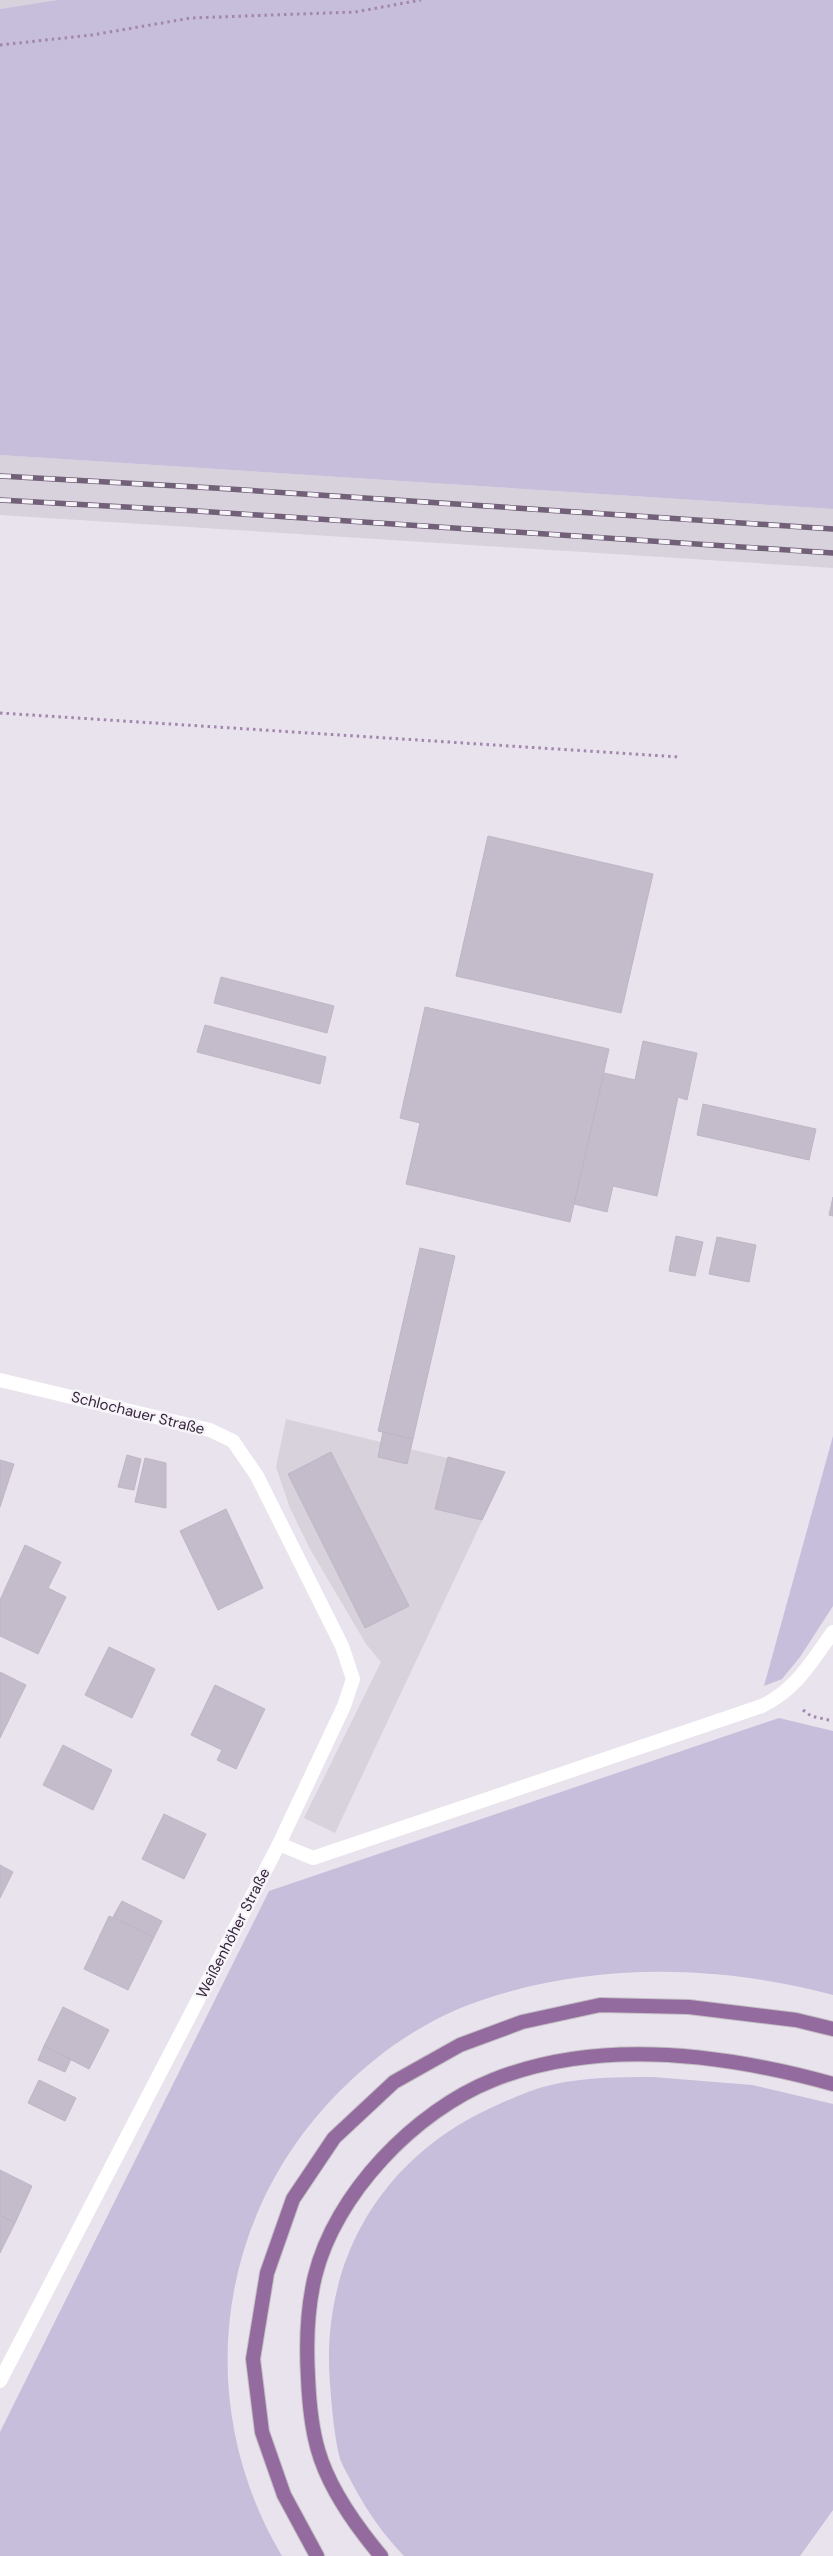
<svg xmlns="http://www.w3.org/2000/svg" width="833" height="2556" font-family="'DM Sans',sans-serif">
  <style>
    .built { fill: #d7d2dc }
    .green { fill: #c7bedb }
    .building { fill: #c4bcca; stroke: #bfb6c5 }
    .lines { fill: none; stroke-linecap: round; stroke-linejoin: round }
    .primary-casing { stroke: #c3bdc4; stroke-width: 16 }
    .path { stroke: #a286ad; stroke-width: 3; stroke-dasharray: 2.5 4; stroke-linecap: butt }
    .service { stroke: #fff; stroke-width: 14 }
    .minor { stroke: #fff; stroke-width: 14 }
    .primary { stroke: #936b9e; stroke-width: 14 }
    .rail-casing { stroke: #725f78; stroke-width: 5.5 }
    .rail { stroke: #f6f4f9; stroke-width: 4; stroke-dasharray: 11; stroke-linecap: butt }
    .labels { text-anchor: middle; stroke-width: 5; stroke-linejoin: round; paint-order: stroke }
    .street-label { font-size: 15px; fill: #36243c; stroke: #f6f4f9 }
  </style>
  <rect width="100%" height="100%" fill="#e8e3ec"/>
  <path class="built" d="M0 0H57L0 9Z
    M0 455 833 509V568L0 515Z
    M286 1419 505 1472 335 1833 304 1818 381 1662 366 1644 310 1549 290 1508 276 1467Z"/>
  <path class="green" d="M57 0H833V509L0 455V9Z
    M833 1436V1606L800 1657 782 1679 764 1686Z
    M779 1718 833 1731V1995C720 1965 597 1962 485 1999 430 2017 382 2049 342 2089 216 2213 191 2403 282 2556H0V2432L269 1891Z
    M653 2077 752 2085 833 2104V2510L800 2556H404C382 2533 367 2511 352 2483 348 2475 343 2467 340 2459 334 2435 332 2409 330 2384 320 2261 382 2156 495 2106 513 2098 532 2089 551 2085 584 2077 619 2077 653 2077Z"/>
  <path class="building" d="M488 836 653 874 621 1013 456 976Z
    M221 977 334 1006 327 1033 214 1003Z
    M425 1007 609 1049 570 1222 406 1184 420 1123 400 1118Z
    M205 1025 326 1057 320 1084 197 1052Z
    M643 1041 697 1053 687 1100 678 1097 657 1196 613 1186 607 1212 574 1204 604 1073 635 1080Z
    M703 1104 816 1129 809 1160 697 1135Z
    M833 1197V1216L829 1215Z
    M676 1236 703 1242 695 1276 669 1271Z
    M717 1237 756 1245 749 1282 709 1274Z
    M420 1248 455 1256 413 1439 378 1431Z
    M383 1432 413 1439 407 1464 378 1457Z
    M331 1452 409 1606 365 1628 288 1474Z
    M127 1455 141 1459 134 1490 118 1487Z
    M448 1457 505 1472 482 1520 435 1509Z
    M145 1458 166 1463V1508L135 1502Z
    M0 1460 14 1464 0 1507Z
    M226 1509 263 1588 218 1610 180 1531Z
    M25 1545 61 1562 48 1588 66 1597 38 1654 0 1636V1600Z
    M109 1647 155 1669 132 1718 85 1695Z
    M0 1672 26 1685 0 1738Z
    M215 1685 265 1709 236 1769 217 1760 222 1750 191 1735Z
    M63 1745 112 1770 93 1810 43 1785Z
    M164 1814 206 1834 184 1879 142 1859Z
    M0 1865 13 1872 0 1898Z
    M122 1901 162 1921 154 1937 113 1917Z
    M109 1916 154 1937 128 1990 84 1969Z
    M63 2007 109 2030 89 2069 44 2046Z
    M44 2046 71 2059 65 2072 38 2060Z
    M39 2080 76 2098 65 2121 28 2103Z
    M0 2170 32 2186 15 2223 0 2215Z
    M0 2215 15 2223 0 2253Z"/>
  <g class="lines">
    <g class="primary-casing">
      <path id="primary" d="M317 2556 284 2495 262 2432 253 2359 267 2273 293 2199 334 2138 394 2082 460 2045 522 2022 600 2005 689 2007 796 2020 833 2029
        M381 2556C355 2525 329 2489 318 2450 311 2426 309 2402 308 2377 306 2343 307 2309 315 2276 335 2194 415 2111 493 2080 600 2037 725 2054 833 2084"/>
    </g>
    <path class="path" d="M0 45 92 35 191 18 355 12 421 0
      M0 713 680 757
      M803 1710 811 1716 833 1721"/>
    <path class="service" d="M279 1844 313 1858 762 1706C797 1689 811 1662 833 1632"/>
    <path class="minor" d="M0 1380 210 1430 233 1441 257 1476 342 1646 353 1679 344 1706 279 1844 0 2381"/>
    <use href="#primary" class="primary"/>
    <g class="rail-casing">
      <path id="rail" d="M0 476 214 488 833 529
        M0 500 197 511 833 553"/>
    </g>
    <use href="#rail" class="rail"/>
  </g>
  <g class="labels">
    <g class="street-label">
      <text transform="translate(138 1413) rotate(14)" y="5">Schlochauer Straße</text>
      <text transform="translate(233 1933) rotate(-63)" y="5">Weißenhöher Straße</text>
    </g>
  </g>
</svg>
